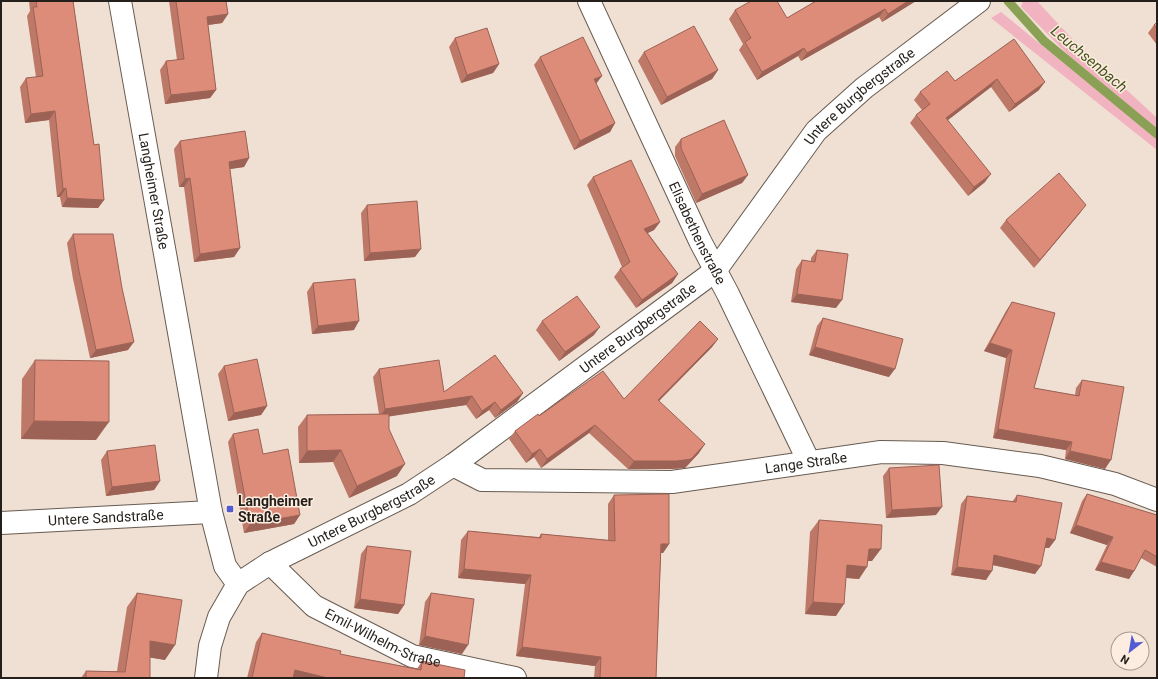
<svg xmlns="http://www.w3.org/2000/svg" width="1158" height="679" font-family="Roboto,sans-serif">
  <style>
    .green { fill: #f2b3c1 }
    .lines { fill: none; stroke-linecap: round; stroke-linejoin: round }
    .stream { stroke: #8aa055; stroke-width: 9 }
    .minor-casing { stroke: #685b51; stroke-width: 24 }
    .minor { stroke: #fff; stroke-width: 22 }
    .wall { fill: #be7868 }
    .shaded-wall { fill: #9b6255 }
    .building { fill: #dd8c79; stroke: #9b6255 }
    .poi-dot { fill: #535bd1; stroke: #fcede0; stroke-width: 1.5 }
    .labels { text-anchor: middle; stroke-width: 3; stroke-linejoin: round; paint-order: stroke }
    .street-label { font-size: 14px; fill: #241f1a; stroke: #fcede0 }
    .poi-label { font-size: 14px; font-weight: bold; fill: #241f1a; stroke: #fcede0; text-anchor: start }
    .water-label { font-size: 15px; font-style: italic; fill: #46551e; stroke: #fcede0 }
  </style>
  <rect width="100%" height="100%" fill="#efe0d3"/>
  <path class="green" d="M1023 1H1037L1077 44 1157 118V129L1068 55 1021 7Z
    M1001 12 1157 139V150L991 18Z"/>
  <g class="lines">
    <path class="stream" d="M1008 1 1044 41 1157 134"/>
    <g class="minor-casing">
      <g id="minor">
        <path id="s1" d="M120 1 211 512 225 566 238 584"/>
        <path id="s2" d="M589 1 700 241 728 294 809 462"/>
        <path id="s3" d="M453 465 482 480 672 482 881 452 943 453 1040 466 1115 484 1157 500"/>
        <path id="s4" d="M1 523 211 512"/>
        <path id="s5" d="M270 563 314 606 412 656 515 678"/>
        <path id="s6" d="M206 678 210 646 219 617 238 584 270 563 409 494 453 465 715 271 816 131 864 88 979 1"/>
      </g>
    </g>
    <use href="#minor" class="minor"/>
  </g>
  <path class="wall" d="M29 1H73L94 145 104 200 98 208 62 207 60 197H57L49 120 25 123 20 87 26 78 36 77 27 16 30 11Z
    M169 1H226L228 14 222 23 208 25 216 90 210 98 165 104 160 70 166 61 177 60Z
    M816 1H916L882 22 879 17 801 61 798 56 757 80 739 50 743 44 729 19 735 10 787 18Z
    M1157 22V45L1148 33 1154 25Z
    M455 38 499 64 493 73 461 83 449 47Z
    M1014 39 1039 90 1009 112 991 87 948 120 985 182 968 196 910 123 916 115 922 110 914 100 920 92 955 81Z
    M644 52 718 70 712 79 661 105 638 61Z
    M540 57 596 83 615 123 610 132 574 150 534 65Z
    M681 139 748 175 742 183 696 203 675 156V147Z
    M180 141 249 158 244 167 230 169 240 248 234 257 194 262 184 187H179L174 149Z
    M593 177 660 222 654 230 648 233 678 274 672 283 636 308 614 277 620 269 622 267 587 185Z
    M367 205 415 257 364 261 361 213Z
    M1080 213 1034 268 1000 228 1006 220Z
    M73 234 128 350 90 358 73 279 67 243Z
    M817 250 836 308 791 302 796 269 802 260 811 262V258Z
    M313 283 354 330 312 334 307 292Z
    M1012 302 1034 388 1075 395 1076 388 1082 380 1105 469 1065 459 1066 450 993 438 1006 358 984 351 1006 311Z
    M823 318 889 377 809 355 817 326Z
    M542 321 594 335 559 361 536 330Z
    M718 339 712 347 659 401 699 453 685 468 671 469H628L589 433 541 468 534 457 526 463 509 439 515 431 539 416 624 399Z
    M35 360 96 440 21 439 22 379Z
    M224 366 267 406 261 415 228 421 218 374Z
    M379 369 444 392 523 393 517 402 495 418 489 410 476 419 466 405 389 416V429L397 476 349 498 333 462 299 463 298 427 307 415 379 414 373 377Z
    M233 434 263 454 300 515 294 524 244 533 228 442Z
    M107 451 160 481 154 490 106 496 101 460Z
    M889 468 936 515 886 518 883 476Z
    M1087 494 1157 515V567L1141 558 1134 571 1129 579 1095 570 1107 545 1070 533 1082 501Z
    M614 495 669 544 663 553H661L656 678H594L595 666 516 656 525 584 458 578 461 540 468 531 539 537 541 534 608 540V504Z
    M1017 495 1055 540 1049 548H1045L1035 574 993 565 986 580 951 575 961 504 967 496 1012 502Z
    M819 520 872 561H868L859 579 846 578 836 616 805 614 810 532Z
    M367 546 404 605 398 614 354 608 361 554Z
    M137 593 165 660 150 657V678H81L86 671H117L127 607Z
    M431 593 462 654 419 645 425 602Z
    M262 633 340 654 417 669 422 661 464 678H247L256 642Z"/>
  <path class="shaded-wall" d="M908 1H916L882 22 888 14Z
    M885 9 879 17 801 61 807 53Z
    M228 14 222 23 201 26 207 17Z
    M804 48 798 56 757 80 762 72Z
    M499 64 493 73 461 83 467 75Z
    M718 70 712 79 661 105 667 97Z
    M602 76 596 84 594 79Z
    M997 79 991 87 940 126 946 118Z
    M1045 82 1039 90 1009 112 1015 104Z
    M216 90 210 98 165 104 171 95Z
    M55 111 49 120 25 123 31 114Z
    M615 123 610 132 574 150 580 141Z
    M249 158 244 167 223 170 229 162Z
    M991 174 985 182 968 196 974 187Z
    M748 175 742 183 696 203 702 194Z
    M190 178 184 187H179L185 179Z
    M66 188 60 197H57L63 189Z
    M67 198 104 200 98 208 62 207Z
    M1086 205 1080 213 1034 268 1040 260Z
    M660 222 654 230 639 237 644 229Z
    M240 248 234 257 194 262 200 254Z
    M421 249 415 257 364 261 370 253Z
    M678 274 672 283 636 308 642 300Z
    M797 294 842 300 836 308 791 302Z
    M359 321 354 330 312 334 318 326Z
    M600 327 594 335 559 361 565 352Z
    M718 339 712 347 652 408 658 400Z
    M134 342 128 350 90 358 96 350Z
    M990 343 1012 350 1006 358 984 351Z
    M815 347 895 369 889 377 809 355Z
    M523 393 517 402 495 418 501 410Z
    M472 396 466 405 379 418 385 409Z
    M495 402 489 410 476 419 482 411Z
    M267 406 261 415 228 421 234 413Z
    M34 421 109 422 96 440 21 439Z
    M595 425 589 433 541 468 547 459Z
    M998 429 1072 442 1066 450 993 438Z
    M705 444 699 453 685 468 671 469H628L634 461Z
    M540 449 534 457 526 463 532 454Z
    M341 450 333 462 299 463 307 451Z
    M1070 451 1111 460 1105 469 1065 459Z
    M405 464 397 476 349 498 357 486Z
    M160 481 154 490 106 496 112 487Z
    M942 507 936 515 886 518 892 510Z
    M300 515 294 524 244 533 250 524Z
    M1076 525 1113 537 1107 545 1070 533Z
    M1047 538 1055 540 1049 548 1042 547Z
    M661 544H669L663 553H655Z
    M869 549H881L872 561H860Z
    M994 555 1041 566 1035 574 988 564Z
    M1101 562 1134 571 1129 579 1095 570Z
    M847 565 867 567 859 579 838 577Z
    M957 567 992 571 986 580 951 575Z
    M464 569 531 575 525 584 458 578Z
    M360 599 404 605 398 614 354 608Z
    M813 602 844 604 836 616 805 614Z
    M425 636 468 645 462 654 419 645Z
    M150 641 175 645 165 660 140 656Z
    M522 647 601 657 595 666 516 656Z
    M295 670 328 678H290Z"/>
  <path class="building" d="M36 1H73L94 145 99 144 104 200 67 198 66 188 63 189 55 111 31 114 26 78 43 76 33 7H37Z
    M176 1H226L228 14 207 17 216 90 171 95 166 61 184 59Z
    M751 1H777L787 18 816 1H908L888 14 885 9 807 53 804 48 762 72 745 42 751 38 735 10Z
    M1157 22V29L1154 25Z
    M694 26 718 70 667 97 644 52Z
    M487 28 499 64 467 75 455 38Z
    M583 37 602 76 594 79 615 123 580 141 540 57Z
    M1014 39 1045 82 1015 104 997 79 946 118 991 174 974 187 916 115 930 104 920 92 947 71 955 81Z
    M724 120 748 175 702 194 681 148V139Z
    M245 131 249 158 229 162 240 248 200 254 190 178 185 179 180 141Z
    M631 160 660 222 644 229 678 274 642 300 620 269 630 262 593 177Z
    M1059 173 1086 205 1040 260 1006 220Z
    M417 201 421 249 370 253 367 205Z
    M73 234H113L122 288 134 342 96 350 79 271Z
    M817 250 848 254 842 300 797 294 802 260 815 262Z
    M355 279 359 321 318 326 313 283Z
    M577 296 600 327 565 352 542 321Z
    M1012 302 1055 313 1034 388 1079 396 1082 380 1124 387 1111 460 1070 451 1072 442 998 429 1012 350 990 343Z
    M823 318 903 339 895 369 815 347Z
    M700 321 718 339 658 400 705 444 691 459 677 461H634L595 425 547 459 540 449 532 454 515 431 538 414 539 416 603 371 624 399Z
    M495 355 523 393 501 410 495 402 482 411 472 396 385 409 379 369 439 360 444 392Z
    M257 359 267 406 234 413 224 366Z
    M35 360 109 361V422L34 421Z
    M389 414V429L405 464 357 486 341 450 307 451V415Z
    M258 429 263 454 288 449 300 515 250 524 233 434Z
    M155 445 160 481 112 487 107 451Z
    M939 465 942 507 892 510 889 468Z
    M669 494V544H661L656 678H600L601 657 522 647 531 575 464 569 468 531 541 538V534L615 541 614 495Z
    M1087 494 1157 515V557L1145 550 1134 571 1101 562 1113 537 1076 525Z
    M1017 495 1062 503 1055 540 1047 538 1041 566 994 555 992 571 957 567 967 496 1016 502Z
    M819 520 882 525 881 549H869L867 567 847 565 844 604 813 602Z
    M367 546 411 551 404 605 360 599Z
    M137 593 182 600 175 645 150 641V678H86V671L125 672Z
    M431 593 474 599 468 645 425 636Z
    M262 633 341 651 340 654 421 670 422 661 465 670 464 678H328L295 670 293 678H252Z"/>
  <rect class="poi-dot" x="226" y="505" width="8" height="8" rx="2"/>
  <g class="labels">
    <g class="street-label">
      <text dy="5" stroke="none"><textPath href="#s6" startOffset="901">Untere Burgbergstraße</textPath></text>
      <text dy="5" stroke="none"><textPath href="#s1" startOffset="193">Langheimer Straße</textPath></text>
      <text dy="5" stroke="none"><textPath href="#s2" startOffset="256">Elisabethenstraße</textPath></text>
      <text dy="5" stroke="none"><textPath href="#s6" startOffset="577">Untere Burgbergstraße</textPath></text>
      <text dy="5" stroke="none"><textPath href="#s3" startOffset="358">Lange Straße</textPath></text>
      <text dy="5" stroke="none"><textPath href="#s6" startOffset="253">Untere Burgbergstraße</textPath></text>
      <text dy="5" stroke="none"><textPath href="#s4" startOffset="105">Untere Sandstraße</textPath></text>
      <text dy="5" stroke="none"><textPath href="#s5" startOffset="138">Emil-Wilhelm-Straße</textPath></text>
    </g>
    <g class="poi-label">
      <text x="238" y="506">Langheimer<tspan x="238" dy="16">Straße</tspan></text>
    </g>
    <g class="water-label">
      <text transform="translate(1089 59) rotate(40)" y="5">Leuchsenbach</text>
    </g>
  </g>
  <rect width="1158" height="679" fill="none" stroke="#241f1a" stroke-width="4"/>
  <g transform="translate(1130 651) rotate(211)"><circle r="19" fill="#fcede0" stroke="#a69b91"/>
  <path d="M0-3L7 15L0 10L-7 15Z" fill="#535bd1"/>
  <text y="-6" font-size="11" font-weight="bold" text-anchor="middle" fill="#241f1a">N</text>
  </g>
</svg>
